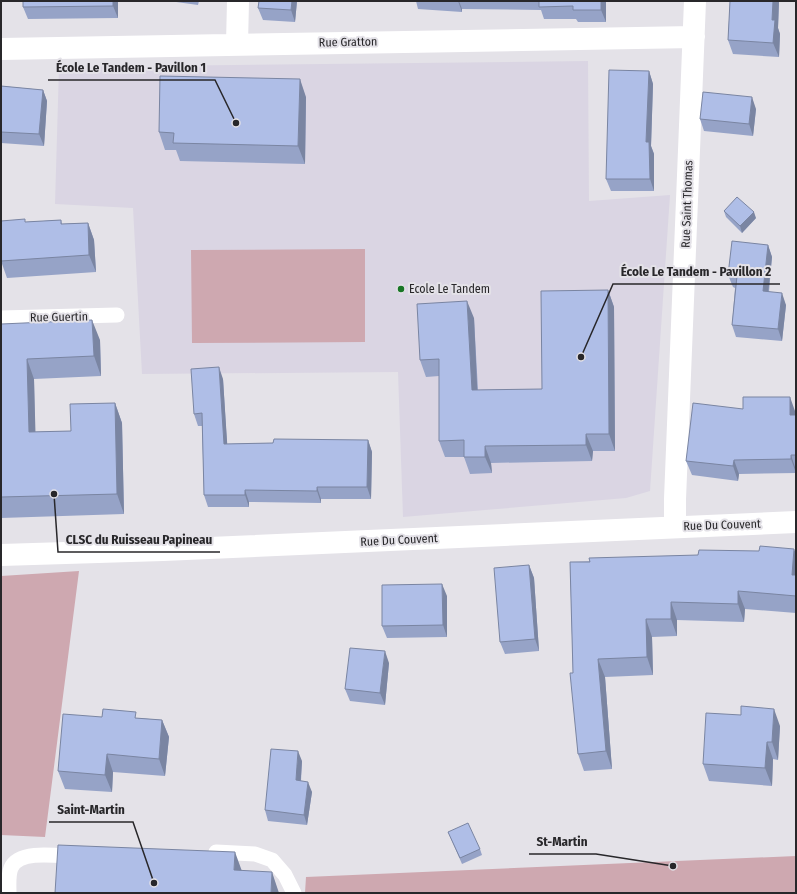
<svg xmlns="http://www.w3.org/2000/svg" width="797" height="894" font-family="'Fira Sans Condensed',sans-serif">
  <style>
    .built { fill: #dad5e3 }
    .green { fill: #cea8b0 }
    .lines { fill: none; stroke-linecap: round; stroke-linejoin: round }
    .service { stroke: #fff; stroke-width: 15 }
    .minor { stroke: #fff; stroke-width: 22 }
    .wall { fill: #96a3c7 }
    .shaded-wall { fill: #7a85a2 }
    .building { fill: #afbee7; stroke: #7a85a2 }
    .poi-dot { fill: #187625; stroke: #e4e2e8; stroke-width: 1.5 }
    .labels { text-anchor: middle; stroke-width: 4; stroke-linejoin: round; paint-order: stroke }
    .street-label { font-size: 12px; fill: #28272a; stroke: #e4e2e8 }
    .poi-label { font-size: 12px; fill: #28272a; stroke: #e4e2e8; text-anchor: start }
    .leader { fill: none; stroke: #28272a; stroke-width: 1.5 }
    .callout-dot { fill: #28272a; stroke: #e4e2e8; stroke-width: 1.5 }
    .callout-label { font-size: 13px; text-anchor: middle; font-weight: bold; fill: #28272a; stroke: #e4e2e8; stroke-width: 4; stroke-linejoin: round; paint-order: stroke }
  </style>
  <rect width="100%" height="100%" fill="#e4e2e8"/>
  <path class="built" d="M588 61 589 201 670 195 650 491 626 498 403 517 398 372 142 374 133 208 55 204 59 67Z"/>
  <path class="green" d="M365 249V342L192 343 191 250Z
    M79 571 45 837 1 835V576Z
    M796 856V893H305L306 877Z"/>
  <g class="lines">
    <path class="service" d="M1 318 117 315
      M216 852 255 854 272 860 285 875 294 893
      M9 893C9 886 8 875 11 868 19 849 59 856 77 857"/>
    <path class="minor" d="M237 44 238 1
      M1 49 694 37
      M675 527V499L695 1
      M1 555 163 550 796 522"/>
  </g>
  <path class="wall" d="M8 1H118V18L28 19 23 7V2Z
    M169 1H199L198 5Z
    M259 1H297L295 22 263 20 258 8Z
    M416 1H606V22H578L576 19H544L541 10 462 9V12L418 9Z
    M730 1H779L778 28 780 34 779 57 733 54 728 40Z
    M649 71 653 84 651 146 654 154V191H611L606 179Z
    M1 86 43 90 47 101 44 146 1 143Z
    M306 97 305 164 180 161 176 150H165L159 132Z
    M756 109 753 136 704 131 700 119Z
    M724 211 756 218 742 233 726 217Z
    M61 220 62 224 88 223 94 240 96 272 7 278 1 261 26 222Z
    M768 245 772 257 769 292 786 305 782 341 736 337 732 325 735 288 733 287 728 275Z
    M608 290 614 307 615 451H593L592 461 491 463 492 473 470 474 464 457H445L439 441V376L426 377 420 360 474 318 478 390 542 389Z
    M1 324 100 340 101 376 34 379 35 432 71 431 115 403 122 423 124 514 1 518Z
    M223 379 227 444 273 443 368 440 372 452 371 499H321V503L249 502V507H208L204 495 202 426H198L194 414Z
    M743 409 795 411V415H796V473L739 474 738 481 692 475 686 461Z
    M796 554V613L745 609 744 622 677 620V636L652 637 653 675 605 677 612 769 584 771 578 754 573 673 570 562Z
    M529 565 534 578 539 651 505 654 500 642Z
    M447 596V637L387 638 382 626Z
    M389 663 385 705 350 701 345 689Z
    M102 717 138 718 162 720 169 737 165 776 113 772 112 792 65 789 58 771Z
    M780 726 778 760 773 759 772 786 709 781 703 764Z
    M302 761 301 781 312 792 307 825 268 821 265 810Z
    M448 832 480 849 482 855 462 864Z"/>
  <path class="shaded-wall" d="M113 1H118V18L113 6Z
    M292 1H297L295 22 291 10Z
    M458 1H459L462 9V12Z
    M601 1H606V22L601 10Z
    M773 1H779L778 28 780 34 779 57 773 43 772 20Z
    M649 71 653 84 651 146 654 154V191L650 179 646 142Z
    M300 79 306 97 305 164 298 146Z
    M43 90 47 101 44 146 39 134Z
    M752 97 756 109 753 136 749 124Z
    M754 212 756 218 742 233 740 226Z
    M88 223 94 240 96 272 89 255Z
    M768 245 772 257 767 303 763 291Z
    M608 290 614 307 615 451 609 434Z
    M782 293 786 305 782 341 778 329Z
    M467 301 474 318 478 406 472 390Z
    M92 320 100 340 101 376 94 356Z
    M27 359 34 379 36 452 29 432Z
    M219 367 223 379 228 456 224 444Z
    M790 397 795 411V429L790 415Z
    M115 403 122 423 124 514 117 494Z
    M586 434 593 451 592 461 586 445Z
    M368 440 372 452 371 499 367 487Z
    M485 446 491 463 492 473 485 457Z
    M791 455 796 470V473L791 459Z
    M734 460 739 474 738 481 733 466Z
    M317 487 321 499V503L317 491Z
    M245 490 249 502V507L245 495Z
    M794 549 796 554V586L792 575Z
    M529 565 534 578 539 651 535 639Z
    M442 584 447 596V637L443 625Z
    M738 591 745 609 744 622 738 604Z
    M671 602 677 620V636L671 619Z
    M646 619 652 637 653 675 647 657Z
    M385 651 389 663 385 705 380 693Z
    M598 659 605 677 612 769 606 751Z
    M774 709 780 726 778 760 772 742Z
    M162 720 169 737 165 776 159 759Z
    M767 742 773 759 772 786 765 768Z
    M298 751 302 761 300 791 296 780Z
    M107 754 113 772 112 792 105 775Z
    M308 782 312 792 307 825 304 815Z
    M235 852 243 874 234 870Z
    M272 872 279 893H271Z"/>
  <path class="building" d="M23 1H113V6L23 7Z
    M259 1H292L291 10 258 8Z
    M539 1H601V10H573V6L539 7Z
    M730 1H773L772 20H775L773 43 728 40Z
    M609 70 649 71 646 142H649L650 179H606Z
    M160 76 300 79 298 146 173 143 174 133 159 132Z
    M1 86 43 90 39 134 1 132Z
    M703 92 752 97 749 124 700 119Z
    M737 197 754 212 740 226 724 211Z
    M25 219V222L61 220V224L88 223 89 255 1 261V221Z
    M732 241 768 245 763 291 782 293 778 329 732 325 737 276 728 275Z
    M608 290 609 434H586V445L485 446V457H464V440L439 441V359L420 360 417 304 467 301 472 390 542 389 541 291Z
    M92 320 94 356 27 359 29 432 71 431 70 404 115 403 117 494 1 497V324Z
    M219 367 224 444 273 443 274 439 368 440 367 487H317V491L245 490V495H204L202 413 194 414 191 369Z
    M743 397H790V415H796V455H791V459L734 460 733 466 686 461 693 403 743 409Z
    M760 546 794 549 792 575H796V596L738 591V604L671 602V619H646L647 657 598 659 606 751 578 754 570 673H573L570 562H590L589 558 698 555 699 550 759 551Z
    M529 565 535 639 500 642 494 568Z
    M442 584 443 625 382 626V585Z
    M350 648 385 651 380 693 345 689Z
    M741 706 774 709 772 742H767L765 768 703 764 706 713 741 715Z
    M103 709 136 712 135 718 162 720 159 759 107 754 105 775 58 771 63 714 102 717Z
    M271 749 298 751 296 780 308 782 304 815 265 810Z
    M468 823 480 849 460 858 448 832Z
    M58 845 235 852 234 870 272 872 271 893H55Z"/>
  <circle class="poi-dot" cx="401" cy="289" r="4"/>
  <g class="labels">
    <g class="street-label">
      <text transform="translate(348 42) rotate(-1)" y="4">Rue Gratton</text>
      <text transform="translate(687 204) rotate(-88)" y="4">Rue Saint Thomas</text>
      <text transform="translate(59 317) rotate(-1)" y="4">Rue Guertin</text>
      <text transform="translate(722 525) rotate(-2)" y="4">Rue Du Couvent</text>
      <text transform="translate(399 540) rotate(-3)" y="4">Rue Du Couvent</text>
    </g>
    <g class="poi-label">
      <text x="409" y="293">Ecole Le Tandem</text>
    </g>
  </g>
  <path class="leader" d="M236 123L215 80H48M581 357L613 284H780M54 494L58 552H220M154 883L133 822H49M673 866L596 854H529"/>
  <g class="callout-dot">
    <circle cx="236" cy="123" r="4"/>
    <circle cx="581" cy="357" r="4"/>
    <circle cx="54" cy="494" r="4"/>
    <circle cx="154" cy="883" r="4"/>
    <circle cx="673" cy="866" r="4"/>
  </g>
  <g class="callout-label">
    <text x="131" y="72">École Le Tandem - Pavillon 1</text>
    <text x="696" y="276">École Le Tandem - Pavillon 2</text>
    <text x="139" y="544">CLSC du Ruisseau Papineau</text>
    <text x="91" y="814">Saint-Martin</text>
    <text x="562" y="846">St-Martin</text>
  </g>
  <rect width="797" height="894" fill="none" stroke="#28272a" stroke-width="4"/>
</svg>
